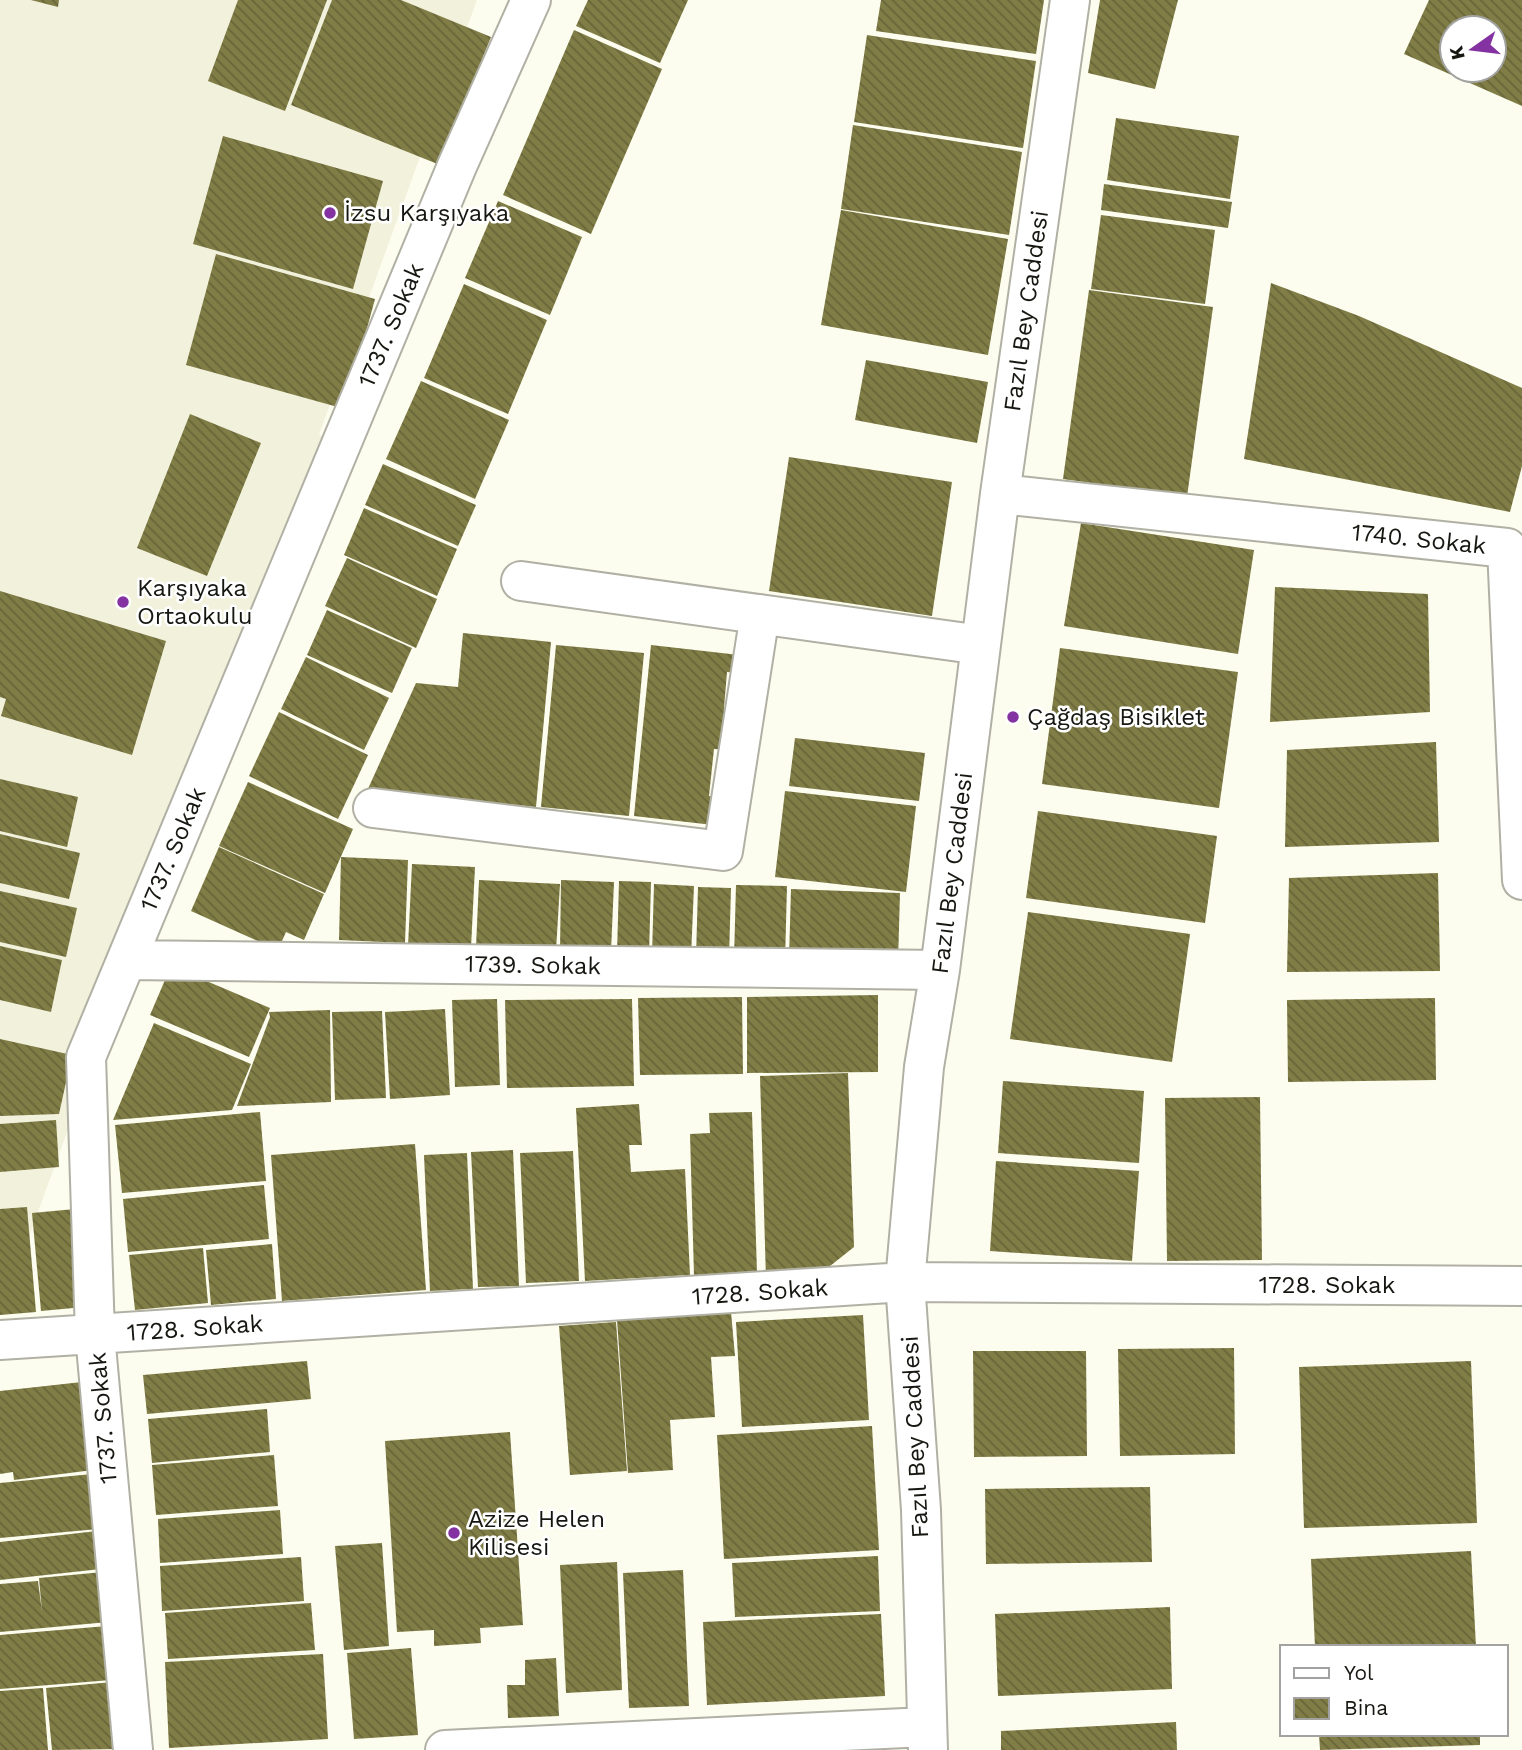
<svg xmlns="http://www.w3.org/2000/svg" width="1522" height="1750" font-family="'Work Sans',sans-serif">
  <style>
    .built { fill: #f2f1dc }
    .building { fill: url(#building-back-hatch); fill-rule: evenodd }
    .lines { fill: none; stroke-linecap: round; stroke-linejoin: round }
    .minor-casing { stroke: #b1b0a4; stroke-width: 42 }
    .minor { stroke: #fff; stroke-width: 38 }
    .poi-dot { fill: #8432a1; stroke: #fff; stroke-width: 2.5 }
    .labels { text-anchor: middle; stroke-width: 5; stroke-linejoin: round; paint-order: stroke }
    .poi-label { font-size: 24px; fill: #171712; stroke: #fff; text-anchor: start }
    .street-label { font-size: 24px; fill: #171712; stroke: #fff }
  </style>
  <defs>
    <pattern id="building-back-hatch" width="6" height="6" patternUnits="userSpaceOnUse" patternTransform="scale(1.75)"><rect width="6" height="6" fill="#807d46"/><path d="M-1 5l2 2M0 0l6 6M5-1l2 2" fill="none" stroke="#686539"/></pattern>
  </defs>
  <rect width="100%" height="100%" fill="#fdfdef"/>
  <path class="built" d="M0 0H477L319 435 324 437 299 491 21 1259 0 1260Z"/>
  <path class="building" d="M31 0H59L58 7Z
    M238 0H327L285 111 208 81Z
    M332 0H401L491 37 440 165 291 105Z
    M588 0H688L660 63 576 26Z
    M881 0H1044L1036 54 876 31Z
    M1100 0H1178L1155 89 1088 73Z
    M1429 0H1522V106L1404 54ZM1452 28H1494V70H1452Z
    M574 30 662 69 591 234 503 195Z
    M867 35 1036 61 1023 148 854 122Z
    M1116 118 1239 136 1230 199 1107 180Z
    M853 125 1022 152 1009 235 841 209Z
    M223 136 383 181 353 289 193 244Z
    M1104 184 1232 202 1228 228 1101 210Z
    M498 201 582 237 550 315 465 278Z
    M841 210 1008 239 988 355 821 325Z
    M1101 215 1215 230 1205 304 1091 289Z
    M216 254 375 299 345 409 186 365Z
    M1271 283 1359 316 1522 388V466L1510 512 1244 459Z
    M464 284 547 320 508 414 424 378Z
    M1089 290 1213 307 1187 497 1063 479Z
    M866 360 988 382 977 443 855 420Z
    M421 381 509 420 475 499 386 459Z
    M190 414 261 443 207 576 137 548Z
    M789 457 952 482 932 616 769 591Z
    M383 464 476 505 458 546 365 505Z
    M364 508 457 549 437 596 344 555Z
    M1081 523 1254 550 1238 654 1064 626Z
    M347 558 437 599 416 648 325 606Z
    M1275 587 1428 594 1430 712 1270 722Z
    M0 591 166 641 132 755 1 716 6 699 0 697Z
    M327 610 412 648 392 693 307 655Z
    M463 633 551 642 536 807 367 791 416 683 458 687Z
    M556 645 644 653 629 816 541 807Z
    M651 645 748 656 746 674 727 672 724 708 737 710 733 750 714 749 709 796 724 798 722 826 634 816Z
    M1060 648 1238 672 1219 808 1042 784Z
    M306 657 389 698 364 750 281 709Z
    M279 712 368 755 338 819 249 776Z
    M795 738 925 753 919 801 789 786Z
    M1436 742 1439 842 1285 847 1287 750Z
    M0 779 78 797 67 847 0 831Z
    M248 782 353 829 325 893 219 846Z
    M785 791 916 806 906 892 775 877Z
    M1038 811 1217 836 1205 923 1026 898Z
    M0 834 80 853 69 899 0 883Z
    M219 847 324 894 304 940 286 932 278 950 191 911Z
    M341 857 408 860 405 943 339 940Z
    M412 864 475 867 471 948 408 946Z
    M1438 873 1440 971 1287 972 1289 878Z
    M479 880 560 884 556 951 476 947Z
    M561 880 614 882 611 952 560 950Z
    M619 881 651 882 649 955 617 954Z
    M654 884 694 886 691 957 652 955Z
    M736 885 787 886 785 961 734 959Z
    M698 887 731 888 729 958 696 957Z
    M791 889 900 893 898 962 789 958Z
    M0 891 77 908 66 957 0 942Z
    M1028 912 1190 934 1172 1062 1010 1039Z
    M0 946 62 960 51 1012 0 1000Z
    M171 966 270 1008 249 1057 150 1015Z
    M878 995V1072L747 1073V997Z
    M742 997 743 1074 640 1075 638 998Z
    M1435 998 1436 1080 1288 1082 1287 1000Z
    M497 999 500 1085 455 1087 452 1000Z
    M632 999 634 1086 507 1088 505 1000Z
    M445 1009 450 1095 390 1099 385 1012Z
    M330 1010 331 1102 237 1106 270 1017 269 1012Z
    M382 1011 386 1098 335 1100 332 1012Z
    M154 1023 251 1064 232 1110 113 1120Z
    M0 1039 72 1055 59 1114 0 1116Z
    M848 1073 854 1247 815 1278 766 1279 760 1076Z
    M1003 1081 1144 1091 1139 1163 998 1153Z
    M1260 1097 1262 1260 1167 1261 1165 1098Z
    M639 1104 642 1145H629L631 1172 685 1169 690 1275 585 1281 576 1108Z
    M260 1112 266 1181 122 1193 115 1125Z
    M752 1112 757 1273 694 1275 690 1134 710 1133 709 1113Z
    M56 1120 59 1167 0 1172V1124Z
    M415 1144 426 1290 282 1301 271 1155Z
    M513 1150 519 1286 478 1287 471 1152Z
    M573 1151 579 1281 526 1283 520 1153Z
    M467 1153 473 1289 430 1291 424 1155Z
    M996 1161 1139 1171 1132 1261 990 1251Z
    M264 1185 269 1239 128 1252 123 1199Z
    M27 1207 36 1312 0 1315V1209Z
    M75 1209 84 1307 41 1311 32 1213Z
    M272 1244 276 1299 211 1305 206 1250Z
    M203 1248 208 1303 135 1310 129 1255Z
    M731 1312 735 1356 711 1357 715 1417 670 1420 673 1470 628 1473 617 1320Z
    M863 1315 869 1420 742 1427 736 1322Z
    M616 1322 627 1471 570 1475 559 1326Z
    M1234 1348 1235 1454 1120 1456 1118 1349Z
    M973 1351H1086L1087 1456 974 1457Z
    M307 1361 311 1399 147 1414 143 1375Z
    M1471 1361 1477 1523 1304 1528 1299 1367Z
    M82 1382 93 1470 14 1480 13 1472 0 1474V1391Z
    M267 1409 270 1452 152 1463 148 1419Z
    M872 1426 879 1550 724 1559 717 1435Z
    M510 1432 523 1625 480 1628 481 1643 434 1646V1630L397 1632 385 1441Z
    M274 1455 278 1506 156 1515 152 1465Z
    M92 1474 98 1529 0 1538V1483Z
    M1150 1487 1152 1562 986 1564 985 1489Z
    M280 1510 283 1554 160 1563 158 1519Z
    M97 1531 101 1569 0 1580V1542Z
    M382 1543 389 1646 344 1650 335 1546Z
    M1471 1551 1476 1647H1315L1311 1559Z
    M878 1556 880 1611 735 1617 732 1563Z
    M301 1557 304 1601 162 1611 160 1566Z
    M617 1562 622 1690 566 1693 560 1565Z
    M683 1570 689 1706 629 1708 623 1573Z
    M103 1572 108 1622 0 1632V1584L38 1581 42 1612 39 1578Z
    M311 1603 315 1650 168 1659 165 1613Z
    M1170 1607 1172 1689 998 1696 995 1614Z
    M881 1614 885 1696 707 1705 703 1622Z
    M107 1626 111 1680 0 1689V1635Z
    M411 1648 418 1735 354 1739 347 1653Z
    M323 1654 328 1739 169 1748 165 1662Z
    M556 1658 559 1716 508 1718 507 1685H525V1660Z
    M113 1682 118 1749 52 1750 46 1688Z
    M43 1688 48 1750H0V1691Z
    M1176 1722 1177 1750H1001V1731Z
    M1319 1734H1480V1745L1320 1750Z"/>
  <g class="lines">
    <g class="minor-casing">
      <path id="minor" d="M1000 494 1507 548 1522 880
        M521 581 981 645
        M373 808 723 851 760 614
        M127 960 940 970
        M0 1340 905 1282 1522 1286
        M133 1750 95 1335 86 1057 457 166 531 0
        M445 1750 926 1727
        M928 1750 921 1510 905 1282 924 1067 940 970 1000 494 1070 0"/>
    </g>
    <use href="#minor" class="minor"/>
  </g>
  <g class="poi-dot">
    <circle cx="330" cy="213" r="7"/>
    <circle cx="123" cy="602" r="7"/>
    <circle cx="1013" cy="717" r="7"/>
    <circle cx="454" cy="1533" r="7"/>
  </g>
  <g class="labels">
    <g class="poi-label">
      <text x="344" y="221">İzsu Karşıyaka</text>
      <text x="137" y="596">Karşıyaka<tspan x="137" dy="28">Ortaokulu</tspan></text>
      <text x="1027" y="725">Çağdaş Bisiklet</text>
      <text x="468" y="1527">Azize Helen<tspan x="468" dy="28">Kilisesi</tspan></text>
    </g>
    <g class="street-label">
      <text transform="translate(1026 311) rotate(-82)" y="8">Fazıl Bey Caddesi</text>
      <text transform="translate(391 325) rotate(-67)" y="8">1737. Sokak</text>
      <text transform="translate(1419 539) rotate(6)" y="8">1740. Sokak</text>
      <text transform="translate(173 849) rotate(-67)" y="8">1737. Sokak</text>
      <text transform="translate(952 873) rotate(-83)" y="8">Fazıl Bey Caddesi</text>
      <text transform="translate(533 965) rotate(1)" y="8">1739. Sokak</text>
      <text x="1327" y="1293">1728. Sokak</text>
      <text transform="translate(760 1292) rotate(-4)" y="8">1728. Sokak</text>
      <text transform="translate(195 1328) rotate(-4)" y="8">1728. Sokak</text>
      <text transform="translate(103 1418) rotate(-95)" y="8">1737. Sokak</text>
      <text transform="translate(915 1437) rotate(-93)" y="8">Fazıl Bey Caddesi</text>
    </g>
  </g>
  <rect x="1280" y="1645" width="228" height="91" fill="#ffffff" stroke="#a2a2a0" stroke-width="2"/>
  <rect x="1294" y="1668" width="35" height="10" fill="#ffffff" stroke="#a2a2a0" stroke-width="2"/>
  <text x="1344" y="1680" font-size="21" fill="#171712">Yol</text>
  <rect x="1294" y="1698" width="35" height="21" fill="url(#building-back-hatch)" stroke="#a2a2a0" stroke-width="2"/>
  <text x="1344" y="1715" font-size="21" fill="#171712">Bina</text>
  <g transform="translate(1473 49) rotate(256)"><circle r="33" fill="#ffffff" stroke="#a2a2a0" stroke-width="2"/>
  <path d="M0-5L12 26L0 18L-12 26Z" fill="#8432a1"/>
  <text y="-10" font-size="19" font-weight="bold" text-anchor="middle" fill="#171712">K</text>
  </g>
</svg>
